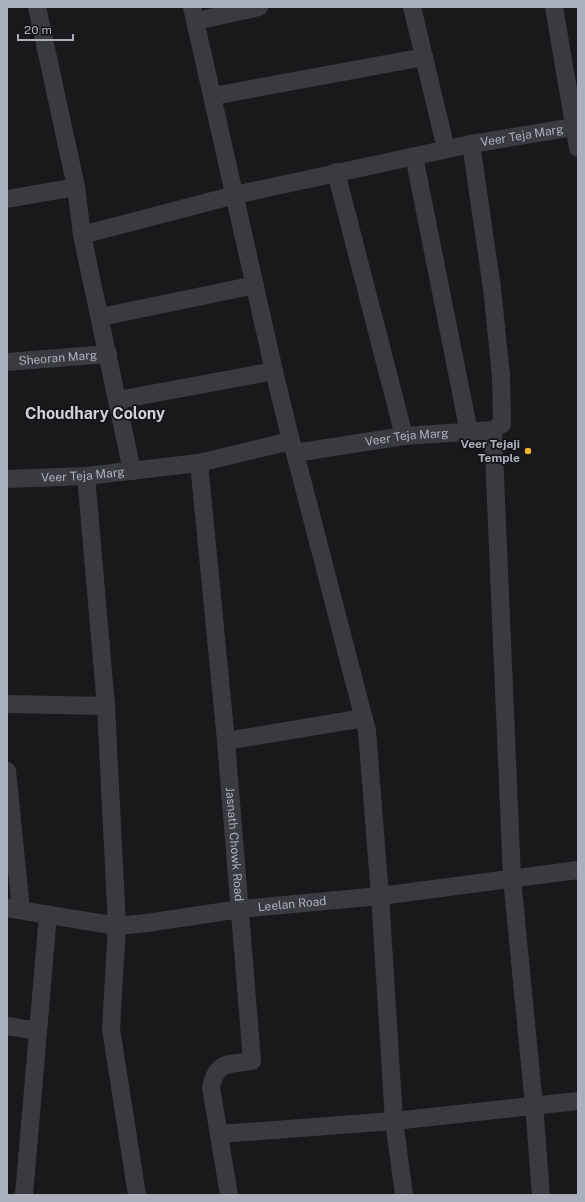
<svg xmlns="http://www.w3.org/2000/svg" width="585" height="1202" font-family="'Public Sans',sans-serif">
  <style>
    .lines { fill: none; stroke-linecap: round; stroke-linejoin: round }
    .street { stroke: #3a3b41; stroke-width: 18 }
    .poi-dot { fill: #f8b335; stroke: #141417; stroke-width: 1.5 }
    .labels { text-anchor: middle; stroke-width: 3.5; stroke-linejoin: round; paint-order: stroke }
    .street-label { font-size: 12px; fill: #abb1bc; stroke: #141417 }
    .poi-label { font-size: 12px; font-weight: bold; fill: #abb1bc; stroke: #141417; text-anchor: end }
    .district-label { font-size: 16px; font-weight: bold; fill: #cdd0d7; stroke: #141417 }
  </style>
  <rect width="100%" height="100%" fill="#19191c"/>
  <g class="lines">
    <g class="street">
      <path d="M37 7 76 187 82 235 132 471"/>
      <path d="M192 7 274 371 291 441"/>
      <path d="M412 7 446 149"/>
      <path d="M554 7 578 148"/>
      <path d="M196 21 259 7"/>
      <path d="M213 96 424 57"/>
      <path d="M414 156 469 432"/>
      <path d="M336 172 404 436"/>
      <path d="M7 199 76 187"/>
      <path d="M82 235 235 195 471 144"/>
      <path d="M101 317 255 285"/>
      <path id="s1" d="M7 362 108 354"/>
      <path d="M118 400 274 371"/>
      <path d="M493 430 512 878 534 1106 541 1195"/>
      <path d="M295 453 367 731 380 896 394 1121 404 1195"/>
      <path id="s2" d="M199 463 226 741 252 1061C229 1065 217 1060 211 1087L229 1195"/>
      <path d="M86 476 106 706 117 926 111 1029 137 1195"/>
      <path id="s3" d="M7 479 86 476 199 463 291 441 295 453 404 436 493 430 502 424 501 376 492 288 471 144 574 127"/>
      <path d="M7 704 106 706"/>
      <path d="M226 741 364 718"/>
      <path d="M7 771 21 910"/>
      <path id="s4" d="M7 908 117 926 147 923 240 909 380 896 578 870"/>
      <path d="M7 1026 38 1031"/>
      <path d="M220 1134 394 1121 578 1101"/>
      <path d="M24 1195 48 915"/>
    </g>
  </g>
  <circle class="poi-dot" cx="528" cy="451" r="4"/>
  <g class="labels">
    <g class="street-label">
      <text dy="4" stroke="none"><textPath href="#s3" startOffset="844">Veer Teja Marg</textPath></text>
      <text dy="4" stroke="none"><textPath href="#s1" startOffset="51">Sheoran Marg</textPath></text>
      <text dy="4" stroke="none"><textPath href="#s3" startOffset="413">Veer Teja Marg</textPath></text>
      <text dy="4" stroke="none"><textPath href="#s3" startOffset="76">Veer Teja Marg</textPath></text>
      <text dy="4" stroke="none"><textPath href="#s2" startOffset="383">Jasnath Chowk Road</textPath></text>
      <text dy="4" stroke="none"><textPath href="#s4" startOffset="288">Leelan Road</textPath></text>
    </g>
    <g class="poi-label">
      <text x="520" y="448">Veer Tejaji<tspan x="520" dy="14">Temple</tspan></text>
    </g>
    <g class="district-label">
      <text x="95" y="419">Choudhary Colony</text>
    </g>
  </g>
  <rect width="585" height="1202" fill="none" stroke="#abb1bc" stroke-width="16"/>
  <path d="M18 34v6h55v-6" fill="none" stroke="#abb1bc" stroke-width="2"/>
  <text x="24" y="34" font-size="12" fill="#abb1bc" stroke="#141417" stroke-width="3" paint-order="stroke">20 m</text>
</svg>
